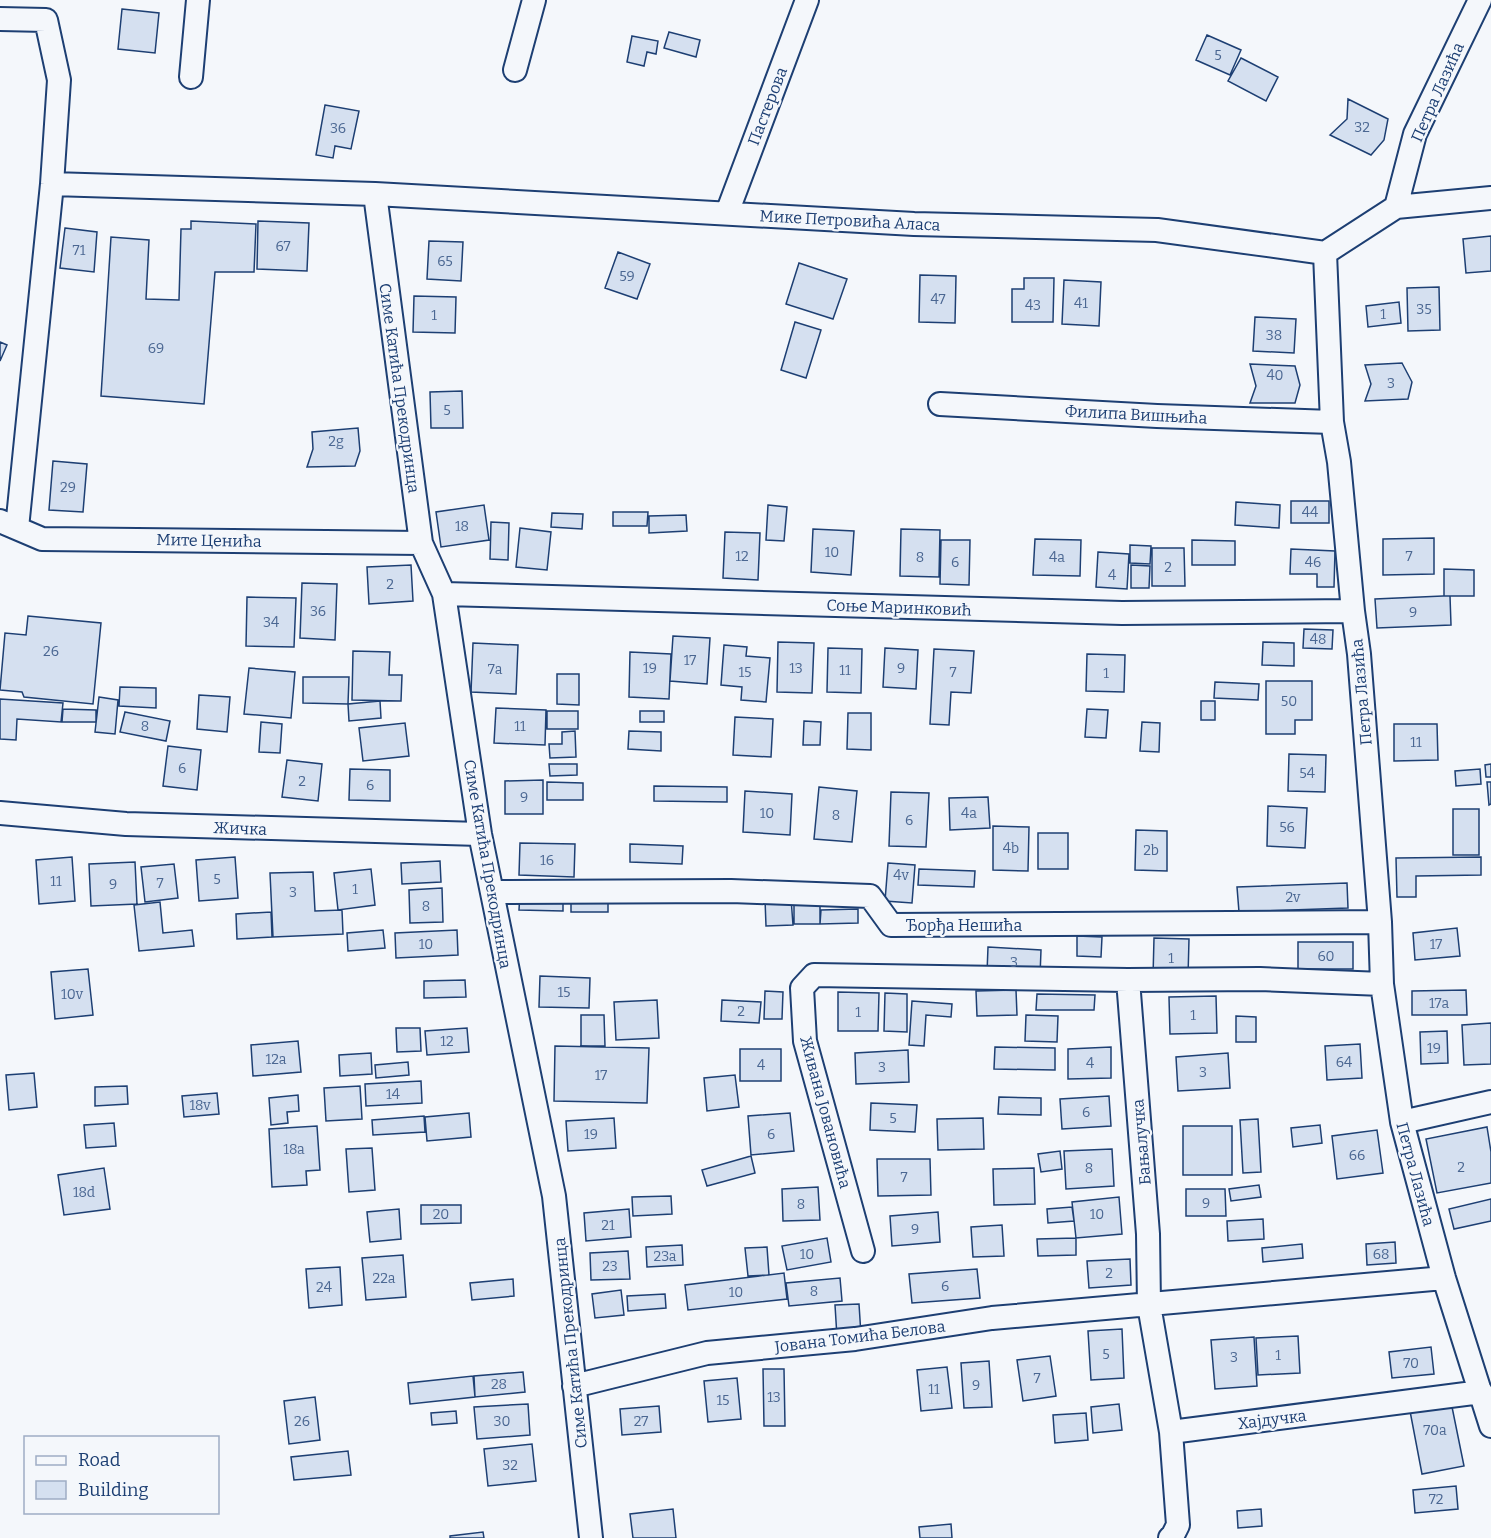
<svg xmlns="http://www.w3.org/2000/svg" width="1491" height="1538" font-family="Bitter,serif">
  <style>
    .building { fill: #d5e0f0; stroke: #1d3f73; stroke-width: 1.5 }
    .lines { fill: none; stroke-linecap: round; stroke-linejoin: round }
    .street-casing { stroke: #1d3f73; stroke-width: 26 }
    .street { stroke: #f4f7fb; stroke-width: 22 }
    .labels { text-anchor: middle; stroke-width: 4.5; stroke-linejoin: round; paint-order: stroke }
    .number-label { font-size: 14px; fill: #4b6792 }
    .street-label { font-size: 16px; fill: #1d3f73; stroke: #f4f7fb }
  </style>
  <rect width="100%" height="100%" fill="#f4f7fb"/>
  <path class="building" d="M122 9 159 13 155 53 118 49Z
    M669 32 700 40 696 57 664 48Z
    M1207 35 1241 50 1230 75 1196 60Z
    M632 36 658 41 656 54 647 52 644 66 627 62Z
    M1241 58 1278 77 1266 101 1228 81Z
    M1348 99 1388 119 1384 140 1371 155 1330 135 1347 119Z
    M325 105 359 111 351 149 335 146 333 158 316 155Z
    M191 221 256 224 254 272H215L204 404 101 396 111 237 149 240 146 299 179 300 181 229H191Z
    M258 221 309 223 307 271 257 269Z
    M65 228 97 232 94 272 60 268Z
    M1491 236V271L1466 273 1463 239Z
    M429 241 463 242 461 281 427 279Z
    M618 252 650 264 637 299 605 288Z
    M799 263 847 279 833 319 786 304Z
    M920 275 956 276 955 323 919 322Z
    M1024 278H1054L1053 322H1012V289H1024Z
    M1064 280 1101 282 1099 326 1062 324Z
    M1439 287 1440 330 1408 331 1407 288Z
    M414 296 456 297 455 333 413 332Z
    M1399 302 1401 323 1368 327 1366 306Z
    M1255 317 1296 319 1294 353 1253 351Z
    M795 322 821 330 806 378 781 370Z
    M0 342 7 345 0 361Z
    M1402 363 1412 382 1408 399 1365 401 1371 384 1365 365Z
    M1250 364 1295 366 1300 385 1295 403H1250L1256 386Z
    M462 391 463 428H431L430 392Z
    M358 428 360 451 355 466 307 467 313 449 312 432Z
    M53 461 87 464 83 512 49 510Z
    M1291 501H1329V523H1291Z
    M1236 502 1280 505 1279 528 1235 525Z
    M484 505 489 540 441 547 436 512Z
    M768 505 787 507 784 541 766 540Z
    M613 512H648L647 526H613Z
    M552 513 583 514 582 529 551 527Z
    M686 515 687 531 649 533V516Z
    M491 522 509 523 508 560 490 559Z
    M520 528 551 532 547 570 516 567Z
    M813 529 854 531 851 575 811 572Z
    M901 529 940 530 939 577 900 576Z
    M725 532 760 533 758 580 723 578Z
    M1434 538V574L1383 575V539Z
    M1035 539 1081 540 1080 576 1033 575Z
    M941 540H970L969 585 940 584Z
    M1192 540 1235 541V565H1192Z
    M1130 545 1151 546 1150 564 1130 563Z
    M1152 548H1184L1185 586H1152Z
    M1291 549 1335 551 1334 587H1317V574H1290Z
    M1098 552 1129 554 1127 589 1096 587Z
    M411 565 413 601 369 604 367 567Z
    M1131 565 1150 566 1149 588H1131Z
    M1444 569 1474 570V596H1444Z
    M302 583 337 584 335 640 300 638Z
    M1443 596H1450L1451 625 1377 628 1375 599Z
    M247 597 296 598 294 647 246 646Z
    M28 616 101 623 93 704 24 697 22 692 0 690 5 633 26 635Z
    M1304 629 1333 630 1332 649 1303 648Z
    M673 636 710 638 707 684 670 681Z
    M778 642 814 643 812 693 777 692Z
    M1263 642 1294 643V666L1262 665Z
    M473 643 518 645 516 694 471 692Z
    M724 645 747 647 746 656 770 658 766 702 741 700 742 687 721 685Z
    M828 648 862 649 861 693 827 692Z
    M885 648 918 650 916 689 883 687Z
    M934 649 974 651 971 693 951 692 949 725 930 724Z
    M353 651 390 652 389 675H402L401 701 352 700Z
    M630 652 671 654 669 699 629 697Z
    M1087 654 1125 655 1124 692 1086 691Z
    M249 668 295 672 291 718 244 714Z
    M557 674H579V705L557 704Z
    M303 677H349L348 704 303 703Z
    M1266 681H1312V720H1295V734H1266Z
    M1215 682 1259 684 1258 700 1214 698Z
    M120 687 156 688V708L119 706Z
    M199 695 230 697 227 732 197 729Z
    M99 697 118 700 115 734 95 732Z
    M0 699 63 703 61 722 17 719 16 740 0 739Z
    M380 701 381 718 349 721 348 704Z
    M1201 701H1215V720H1201Z
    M496 708 546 710 545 745 494 743Z
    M63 709 96 710V722H62Z
    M1087 709 1108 710 1106 738 1085 737Z
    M547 711H578V729H547Z
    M640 711H664V722H640Z
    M125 712 170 721 166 741 120 732Z
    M848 713H871V750L847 749Z
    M735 717 773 719 771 757 733 755Z
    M804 721 821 722 820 745H803Z
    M261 722 282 724 280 753 259 752Z
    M1142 722 1160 723 1159 752 1140 751Z
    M405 723 409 756 363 761 359 728Z
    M1394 724H1437L1438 760 1394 761Z
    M575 731 576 757 550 758 549 744H562V732Z
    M629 731 661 732V751L628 749Z
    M168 746 201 750 197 790 163 786Z
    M1289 754 1326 755 1325 792 1288 791Z
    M287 760 322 764 318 801 282 797Z
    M549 764H577V775L550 776Z
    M1491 764V777H1486L1485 765Z
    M350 769 390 770V801L349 800Z
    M1480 769 1481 784 1456 786 1455 771Z
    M543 780V814H505V781Z
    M547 782 583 783V800H547Z
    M1487 782H1491V804L1489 805Z
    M654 786 727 787V802L654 801Z
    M819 787 857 791 852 842 814 839Z
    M745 791 792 794 790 835 743 832Z
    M891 792 929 793 926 847 889 846Z
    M988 797 990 828 950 830 949 798Z
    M1268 806 1307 808 1305 848 1267 846Z
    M1453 809H1479V855H1453Z
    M993 826 1029 827 1028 871 993 870Z
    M1136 830 1167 831V871L1135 870Z
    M1038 833H1068V869H1038Z
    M520 843 575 844 574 877 519 875Z
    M630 844 683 846 682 864 630 862Z
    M72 857 75 901 39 904 36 860Z
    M235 857 238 898 199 901 196 860Z
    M1481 857V875L1416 876V897H1397L1396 858Z
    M440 861 441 882 402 884 401 863Z
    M135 862 137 904 91 906 89 864Z
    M888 863 915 865 912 903 885 901Z
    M174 864 178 898 145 902 141 867Z
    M371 869 375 905 338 910 334 873Z
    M919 869 975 871 974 887 918 885Z
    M313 872 315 911 342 910 343 934 273 937 270 873Z
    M1347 883 1348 908 1239 912 1237 887Z
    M442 888 443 922 410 923 409 890Z
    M520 892 563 893V911L519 910Z
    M571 896H608V912H571Z
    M791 898 793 925 766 926 765 899Z
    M160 902 163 933 192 930 194 946 139 951 134 905Z
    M794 905H820V924H794Z
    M858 909V923L820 924 821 910Z
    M271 912 272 937 237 939 236 914Z
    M1457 928 1460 956 1415 960 1413 933Z
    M383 930 385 948 348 951 347 933Z
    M457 930 458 955 396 958 395 933Z
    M1077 936 1102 937 1101 957 1077 956Z
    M1154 938 1189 939 1188 977H1153Z
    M1298 942H1353V969H1298Z
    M988 947 1041 950 1040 976 987 973Z
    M88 969 93 1015 55 1019 51 972Z
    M540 976 590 978 589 1008 539 1007Z
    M465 980 466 997 424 998V981Z
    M1016 990 1017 1015 977 1016 976 991Z
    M1466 990 1467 1015H1412V991Z
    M765 991 783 992 782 1019H764Z
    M838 992 879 993 878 1031H838Z
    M885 993 907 994V1032L884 1031Z
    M1037 994 1095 995 1094 1010H1036Z
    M1216 996 1217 1033 1170 1034 1169 997Z
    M657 1000 659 1038 616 1040 614 1002Z
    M722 1000 761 1002 759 1023 721 1021Z
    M912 1001 952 1004 951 1017 926 1015 924 1046 909 1045Z
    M581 1015H604L605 1046H581Z
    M1026 1015 1058 1016 1057 1042 1025 1041Z
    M1236 1016 1256 1017V1042H1236Z
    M1491 1023V1064L1464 1065 1462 1025Z
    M396 1028H420L421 1051 397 1052Z
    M467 1028 469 1052 427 1055 425 1031Z
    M1447 1031 1448 1063 1421 1064 1420 1032Z
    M298 1041 301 1072 253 1076 251 1045Z
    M1360 1044 1362 1078 1327 1080 1325 1046Z
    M555 1046 649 1048 647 1103 554 1101Z
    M995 1047 1055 1048V1070L994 1069Z
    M1111 1047V1078L1068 1079V1049Z
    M740 1049H781V1081H740Z
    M908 1050 909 1082 856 1084 855 1053Z
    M371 1053 372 1074 340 1076 339 1055Z
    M1228 1053 1230 1088 1178 1091 1176 1057Z
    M408 1062 409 1075 376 1078 375 1065Z
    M34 1073 37 1107 9 1110 6 1075Z
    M735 1075 739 1107 707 1111 704 1078Z
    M421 1081 422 1103 366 1106 365 1084Z
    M127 1086 128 1104 95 1106V1087Z
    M360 1086 362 1119 326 1121 324 1088Z
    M217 1093 219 1114 184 1117 182 1096Z
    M298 1095 299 1111 287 1112 288 1123 271 1125 269 1098Z
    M1109 1096 1111 1126 1062 1129 1060 1099Z
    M999 1097 1041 1098V1115L998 1114Z
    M871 1103 917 1105 915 1132 870 1130Z
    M469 1113 471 1137 427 1141 425 1117Z
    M790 1113 794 1151 751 1155 748 1116Z
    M424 1116 425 1132 373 1135 372 1120Z
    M614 1118 616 1148 568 1151 566 1121Z
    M983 1118 984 1149 938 1150 937 1119Z
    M1258 1119 1261 1172 1243 1173 1240 1120Z
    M114 1123 116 1146 86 1148 84 1125Z
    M1320 1125 1322 1143 1293 1147 1291 1128Z
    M317 1126 320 1170 306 1171 307 1185 272 1187 269 1129Z
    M1183 1126H1232V1175H1183Z
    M1487 1127 1491 1152V1183L1437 1193 1426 1139Z
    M1377 1130 1383 1173 1337 1179 1332 1136Z
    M372 1148 375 1190 349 1192 346 1149Z
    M1112 1149 1114 1186 1066 1189 1064 1151Z
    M1060 1151 1062 1169 1041 1172 1038 1154Z
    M751 1156 755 1173 707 1186 702 1170Z
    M877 1159H930L931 1195 878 1196Z
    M104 1168 110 1209 64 1215 58 1175Z
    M1034 1168 1035 1204 994 1205 993 1169Z
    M1259 1185 1261 1197 1231 1201 1229 1189Z
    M818 1187 820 1220 783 1221 782 1189Z
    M1186 1189H1225L1226 1216H1186Z
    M671 1196 672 1214 633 1216 632 1197Z
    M1119 1197 1122 1234 1076 1238 1072 1202Z
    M1491 1199V1221L1454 1229 1449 1209Z
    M421 1205H461V1223L421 1224Z
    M1072 1207 1074 1221 1048 1223 1047 1209Z
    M399 1209 401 1239 370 1242 367 1212Z
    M629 1209 631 1237 586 1241 584 1213Z
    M938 1212 940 1242 892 1246 890 1216Z
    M1263 1219 1264 1239 1228 1241 1227 1221Z
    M1002 1225 1004 1256 973 1257 971 1227Z
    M827 1238 831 1262 787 1270 782 1246Z
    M1076 1238V1255L1038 1256 1037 1239Z
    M1395 1242 1396 1263 1367 1265 1366 1244Z
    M1302 1244 1303 1258 1263 1262 1262 1248Z
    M682 1245 683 1265 647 1267 646 1247Z
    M767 1247 769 1275 748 1276 745 1248Z
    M628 1251 630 1279 591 1280 590 1253Z
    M403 1255 406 1297 366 1300 362 1258Z
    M1130 1259 1131 1285 1089 1288 1087 1261Z
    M340 1267 342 1305 309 1308 306 1269Z
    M977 1269 980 1298 912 1303 909 1274Z
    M784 1273 787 1299 688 1310 685 1285Z
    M840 1278 842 1301 789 1306 786 1283Z
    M513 1279 514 1296 472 1300 470 1283Z
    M621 1290 624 1315 595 1318 592 1294Z
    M665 1294 666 1308 628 1311 627 1296Z
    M859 1304 861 1335 837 1337 835 1305Z
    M1122 1329 1124 1378 1091 1380 1088 1331Z
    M1298 1336 1300 1373 1258 1375 1256 1338Z
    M1254 1337 1257 1386 1215 1389 1211 1340Z
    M1431 1347 1434 1374 1392 1378 1389 1352Z
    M1050 1356 1056 1396 1023 1401 1017 1360Z
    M989 1361 992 1407 964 1408 961 1363Z
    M947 1367 952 1408 921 1411 917 1370Z
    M763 1369H784L785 1426H764Z
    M523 1372 525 1392 475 1397 474 1376Z
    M473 1376 475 1397 410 1404 408 1383Z
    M737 1378 741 1419 708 1422 704 1381Z
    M315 1397 320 1440 289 1444 284 1401Z
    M1451 1402 1464 1466 1422 1474 1410 1411Z
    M528 1404 530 1435 477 1439 474 1407Z
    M1119 1404 1122 1430 1093 1433 1091 1407Z
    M659 1406 661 1432 622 1435 620 1409Z
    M456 1411 457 1423 432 1425 431 1413Z
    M1086 1413 1088 1440 1055 1443 1053 1415Z
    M532 1444 536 1481 488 1486 484 1449Z
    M348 1451 351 1475 294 1480 291 1457Z
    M1456 1486 1458 1509 1415 1513 1413 1490Z
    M673 1509 676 1538H633L630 1514Z
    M1261 1509 1262 1526 1238 1528 1237 1511Z
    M951 1524 952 1538H920L919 1527Z
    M483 1532 484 1538H450V1536Z"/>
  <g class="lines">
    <g class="street-casing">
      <path id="street" d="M1480 0 1415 134 1396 207 1325 253 1332 422 1339 462 1353 611 1359 654 1380 922 1382 984 1402 1122 1444 1278 1491 1426
        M0 19 46 20 59 80 52 184 17 528
        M515 70 534 0
        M191 77 198 0
        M52 184 375 194 914 224 1157 230 1325 253
        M375 194 421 543 444 594 480 834 554 1196 591 1538
        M1396 207 1491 198
        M727 213 807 0
        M940 404 1157 416 1332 422
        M0 521 42 539 421 543
        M444 594 1122 613 1353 611
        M0 813 126 824 480 834
        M492 892 731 891 870 896 891 925 1380 922
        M1128 980 1148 1234 1149 1305 1171 1432 1178 1525 1173 1535 1170 1538
        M1402 1122 1491 1102
        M863 1251 805 1041 802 988 814 975 1128 980 1260 979 1382 984
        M574 1386 707 1353 855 1339 992 1318 1444 1278
        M1171 1432 1481 1392"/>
    </g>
    <use href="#street" class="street"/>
  </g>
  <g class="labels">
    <g class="number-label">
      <text x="1218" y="60">5</text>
      <text x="1362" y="132">32</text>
      <text x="338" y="133">36</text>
      <text x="283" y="251">67</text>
      <text x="79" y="255">71</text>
      <text x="445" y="266">65</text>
      <text x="627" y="281">59</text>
      <text x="938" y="304">47</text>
      <text x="1081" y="308">41</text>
      <text x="1033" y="310">43</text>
      <text x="1424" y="314">35</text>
      <text x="1383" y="319">1</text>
      <text x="434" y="320">1</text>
      <text x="1274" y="340">38</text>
      <text x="156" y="353">69</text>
      <text x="1275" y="380">40</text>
      <text x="1391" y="388">3</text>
      <text x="447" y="415">5</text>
      <text x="336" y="446">2g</text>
      <text x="68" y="492">29</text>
      <text x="1310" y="517">44</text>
      <text x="462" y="531">18</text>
      <text x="832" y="557">10</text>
      <text x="742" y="561">12</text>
      <text x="1409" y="561">7</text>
      <text x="920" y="562">8</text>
      <text x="1057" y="562">4a</text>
      <text x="955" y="567">6</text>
      <text x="1313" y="567">46</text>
      <text x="1168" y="572">2</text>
      <text x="1112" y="580">4</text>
      <text x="390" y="589">2</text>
      <text x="318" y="616">36</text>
      <text x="1413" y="617">9</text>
      <text x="271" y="627">34</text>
      <text x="1318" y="644">48</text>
      <text x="51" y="656">26</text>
      <text x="690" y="665">17</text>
      <text x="650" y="673">19</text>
      <text x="796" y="673">13</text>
      <text x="901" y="673">9</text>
      <text x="495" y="674">7a</text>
      <text x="845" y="675">11</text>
      <text x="745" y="677">15</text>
      <text x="953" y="677">7</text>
      <text x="1106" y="678">1</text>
      <text x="1289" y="706">50</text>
      <text x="145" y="731">8</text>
      <text x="520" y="731">11</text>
      <text x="1416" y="747">11</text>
      <text x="182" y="773">6</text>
      <text x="1307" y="778">54</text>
      <text x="302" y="786">2</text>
      <text x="370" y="790">6</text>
      <text x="524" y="802">9</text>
      <text x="767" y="818">10</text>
      <text x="969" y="818">4a</text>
      <text x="836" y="820">8</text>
      <text x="909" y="825">6</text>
      <text x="1287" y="832">56</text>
      <text x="1011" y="853">4b</text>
      <text x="1151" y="855">2b</text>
      <text x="547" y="865">16</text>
      <text x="901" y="880">4v</text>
      <text x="217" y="884">5</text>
      <text x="56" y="886">11</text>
      <text x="160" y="888">7</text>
      <text x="113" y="889">9</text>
      <text x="355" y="894">1</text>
      <text x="293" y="897">3</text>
      <text x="1293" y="902">2v</text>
      <text x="426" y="911">8</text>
      <text x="426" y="949">10</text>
      <text x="1436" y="949">17</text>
      <text x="1326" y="961">60</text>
      <text x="1171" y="963">1</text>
      <text x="1014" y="967">3</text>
      <text x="564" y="997">15</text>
      <text x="72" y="999">10v</text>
      <text x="1439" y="1008">17a</text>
      <text x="741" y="1016">2</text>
      <text x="858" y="1017">1</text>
      <text x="1193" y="1020">1</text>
      <text x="447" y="1046">12</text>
      <text x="1434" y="1053">19</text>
      <text x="276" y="1064">12a</text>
      <text x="1344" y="1067">64</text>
      <text x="1090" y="1068">4</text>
      <text x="761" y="1070">4</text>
      <text x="882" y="1072">3</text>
      <text x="1203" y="1077">3</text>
      <text x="601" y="1080">17</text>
      <text x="393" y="1099">14</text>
      <text x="200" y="1110">18v</text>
      <text x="1086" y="1117">6</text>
      <text x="893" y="1123">5</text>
      <text x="591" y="1139">19</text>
      <text x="771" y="1139">6</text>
      <text x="294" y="1154">18a</text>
      <text x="1357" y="1160">66</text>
      <text x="1461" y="1172">2</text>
      <text x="1089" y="1173">8</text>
      <text x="904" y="1182">7</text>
      <text x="84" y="1197">18d</text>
      <text x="1206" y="1208">9</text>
      <text x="801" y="1209">8</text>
      <text x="441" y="1219">20</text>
      <text x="1097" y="1219">10</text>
      <text x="608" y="1230">21</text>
      <text x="915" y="1234">9</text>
      <text x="807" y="1259">10</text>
      <text x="1381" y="1259">68</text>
      <text x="665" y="1261">23a</text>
      <text x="610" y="1271">23</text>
      <text x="1109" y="1278">2</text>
      <text x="384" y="1283">22a</text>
      <text x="945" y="1291">6</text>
      <text x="324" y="1292">24</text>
      <text x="814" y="1296">8</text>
      <text x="736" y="1297">10</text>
      <text x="1106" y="1359">5</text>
      <text x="1278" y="1360">1</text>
      <text x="1234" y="1362">3</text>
      <text x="1411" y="1368">70</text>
      <text x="1037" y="1383">7</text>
      <text x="499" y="1389">28</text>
      <text x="976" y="1390">9</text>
      <text x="934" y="1394">11</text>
      <text x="774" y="1402">13</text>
      <text x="723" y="1405">15</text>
      <text x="302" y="1426">26</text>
      <text x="502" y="1426">30</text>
      <text x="641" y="1426">27</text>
      <text x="1435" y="1435">70a</text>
      <text x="510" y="1470">32</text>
      <text x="1436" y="1504">72</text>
    </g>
    <g class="street-label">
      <text transform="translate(1437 92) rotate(-66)" y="6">Петра Лазића</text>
      <text transform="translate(767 106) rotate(-69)" y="6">Пастерова</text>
      <text transform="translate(850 220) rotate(3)" y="6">Мике Петровића Аласа</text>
      <text transform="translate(400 388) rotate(82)" y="6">Симе Катића Прекодринца</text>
      <text transform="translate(1136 414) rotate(3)" y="6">Филипа Вишњића</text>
      <text transform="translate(209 540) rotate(1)" y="6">Мите Ценића</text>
      <text transform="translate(899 607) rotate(2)" y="6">Соње Маринковић</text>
      <text transform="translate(1361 692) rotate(-95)" y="6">Петра Лазића</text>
      <text transform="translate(240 828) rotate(2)" y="6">Жичка</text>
      <text transform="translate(488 864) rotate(80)" y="6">Симе Катића Прекодринца</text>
      <text x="964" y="931">Ђорђа Нешића</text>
      <text transform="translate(826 1112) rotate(75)" y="6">Живана Јовановића</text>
      <text transform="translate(1141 1142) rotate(-95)" y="6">Бањалучка</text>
      <text transform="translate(1416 1174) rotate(75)" y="6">Петра Лазића</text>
      <text transform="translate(860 1336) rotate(-7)" y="6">Јована Томића Белова</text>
      <text transform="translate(570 1343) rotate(-96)" y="6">Симе Катића Прекодринца</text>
      <text transform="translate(1272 1419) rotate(-7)" y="6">Хајдучка</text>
    </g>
  </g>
  <rect x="24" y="1436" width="195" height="78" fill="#f4f7fb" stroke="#9eadc5" stroke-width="1.5"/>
  <rect x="36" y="1456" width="30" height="9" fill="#f4f7fb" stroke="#9eadc5" stroke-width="1.5"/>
  <text x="78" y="1466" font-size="18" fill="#1d3f73">Road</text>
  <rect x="36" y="1481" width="30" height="18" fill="#d5e0f0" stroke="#9eadc5" stroke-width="1.5"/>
  <text x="78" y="1496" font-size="18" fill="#1d3f73">Building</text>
</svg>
